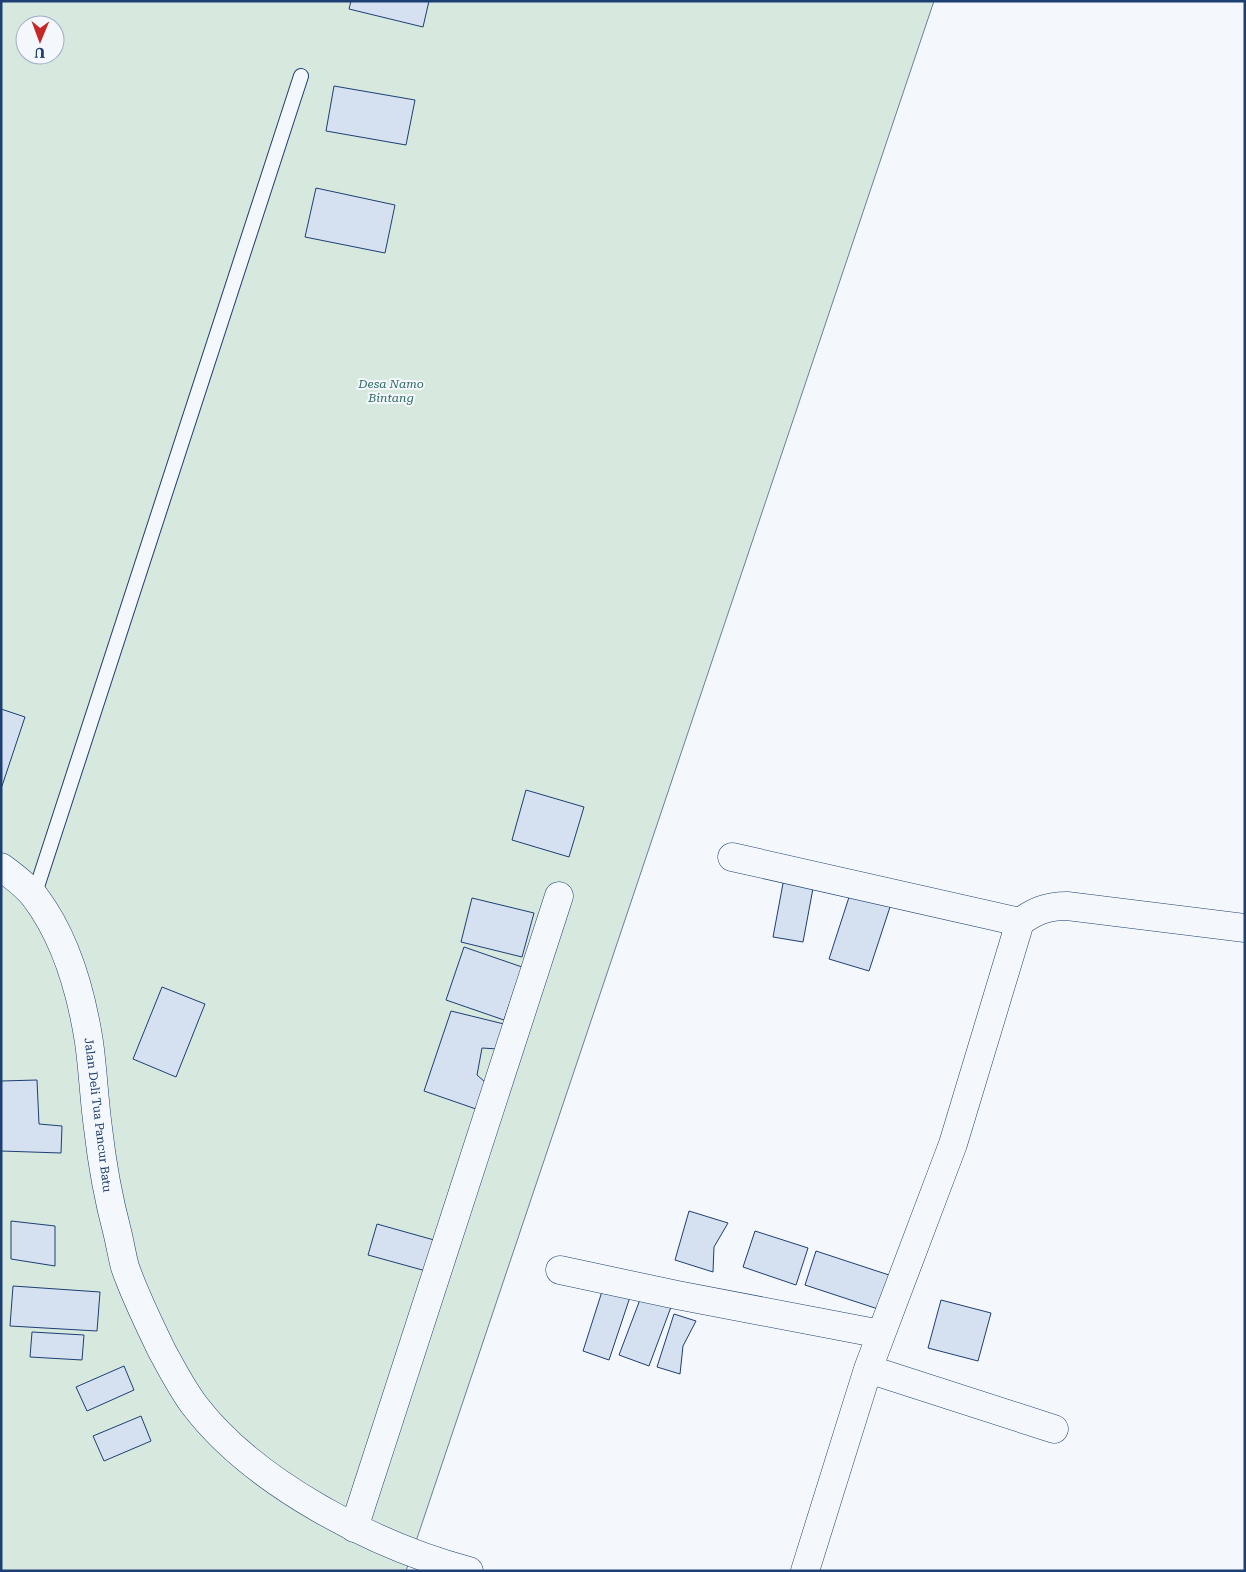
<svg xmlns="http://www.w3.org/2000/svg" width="1246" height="1572" font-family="'Roboto Serif',serif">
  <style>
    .green { fill: #d7e8df; stroke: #687fa3; fill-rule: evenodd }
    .building { fill: #d5e0f0; stroke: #1d3f73 }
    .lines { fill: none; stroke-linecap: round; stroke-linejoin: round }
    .lane-casing { stroke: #1d3f73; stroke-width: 16 }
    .street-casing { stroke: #1d3f73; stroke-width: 29 }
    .secondary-casing { stroke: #1d3f73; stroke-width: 29 }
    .lane { stroke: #f4f7fb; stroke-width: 14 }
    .street { stroke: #f4f7fb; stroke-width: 28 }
    .secondary { stroke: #f4f7fb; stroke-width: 28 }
    .labels { text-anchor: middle; stroke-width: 4; stroke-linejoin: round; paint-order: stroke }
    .park-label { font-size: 12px; font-style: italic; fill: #2c6c60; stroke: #f4f7fb }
    .street-label { font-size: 12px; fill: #1d3f73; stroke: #f4f7fb }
  </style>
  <rect width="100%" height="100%" fill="#f4f7fb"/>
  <path class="green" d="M1 1H934L406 1571H1ZM25 25H55V55H25Z"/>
  <path class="building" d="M351 1H429L423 27 349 9Z
    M334 86 415 100 406 145 326 131Z
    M316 188 395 205 385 253 305 237Z
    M1 709 25 717 2 786H1Z
    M526 790 584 807 569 857 512 840Z
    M784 878 814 883 803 942 773 937Z
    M851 891 891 904 869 971 829 959Z
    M472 898 534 913 522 957 461 942Z
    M464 947 522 967 504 1020 446 1000Z
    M162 987 205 1004 176 1077 133 1059Z
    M451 1011 504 1024 498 1049 482 1048 477 1075 485 1082 476 1109 424 1091Z
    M37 1080 39 1124 62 1126 61 1153 1 1151V1081Z
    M689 1211 728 1223 714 1247 713 1272 675 1260Z
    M11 1221 55 1226V1266L11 1259Z
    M377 1224 434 1240 426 1271 368 1255Z
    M755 1231 808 1248 796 1285 743 1267Z
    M816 1251 889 1275 878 1309 805 1285Z
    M605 1282 632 1291 609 1360 583 1351Z
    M13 1286 100 1292 97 1331 10 1326Z
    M641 1297 671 1307 649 1366 619 1355Z
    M941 1300 991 1313 978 1361 928 1348Z
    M674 1314 696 1321 683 1346 680 1374 657 1367Z
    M32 1332 84 1335 82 1360 30 1357Z
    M124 1366 134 1390 87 1411 76 1387Z
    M141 1416 151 1441 104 1461 93 1436Z"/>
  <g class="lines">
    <g class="lane-casing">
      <path id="lane" d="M34 896 301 76"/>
    </g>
    <g class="street-casing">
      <path id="street" d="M732 857 1020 922
        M560 1270 677 1295 881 1334
        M868 1369 1054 1429
        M354 1528 559 896
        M805 1571 868 1369 953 1144 1020 922C1035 911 1047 906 1067 906L1245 928"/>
    </g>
    <g class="secondary-casing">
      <path id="secondary" d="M1 867C12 875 27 886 35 897 66 938 81 991 89 1042 93 1070 94 1099 98 1128 102 1163 108 1197 117 1231 120 1243 122 1256 125 1267 135 1296 149 1324 162 1351 172 1369 182 1389 195 1406 255 1484 375 1546 469 1571"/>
    </g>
    <use href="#lane" class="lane"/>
    <use href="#street" class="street"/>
    <use href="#secondary" class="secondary"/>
  </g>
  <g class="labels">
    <g class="park-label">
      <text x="391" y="388">Desa Namo<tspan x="391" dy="14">Bintang</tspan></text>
    </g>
    <g class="street-label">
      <text transform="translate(98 1115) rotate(83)" y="4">Jalan Deli Tua Pancur Batu</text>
    </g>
  </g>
  <rect width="1246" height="1572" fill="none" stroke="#1d3f73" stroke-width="5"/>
  <g transform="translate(40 40) rotate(181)"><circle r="24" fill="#f4f7fb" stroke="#9eadc5"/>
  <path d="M0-4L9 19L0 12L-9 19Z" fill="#c62828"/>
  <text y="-8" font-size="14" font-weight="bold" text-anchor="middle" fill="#1d3f73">U</text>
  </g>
</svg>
